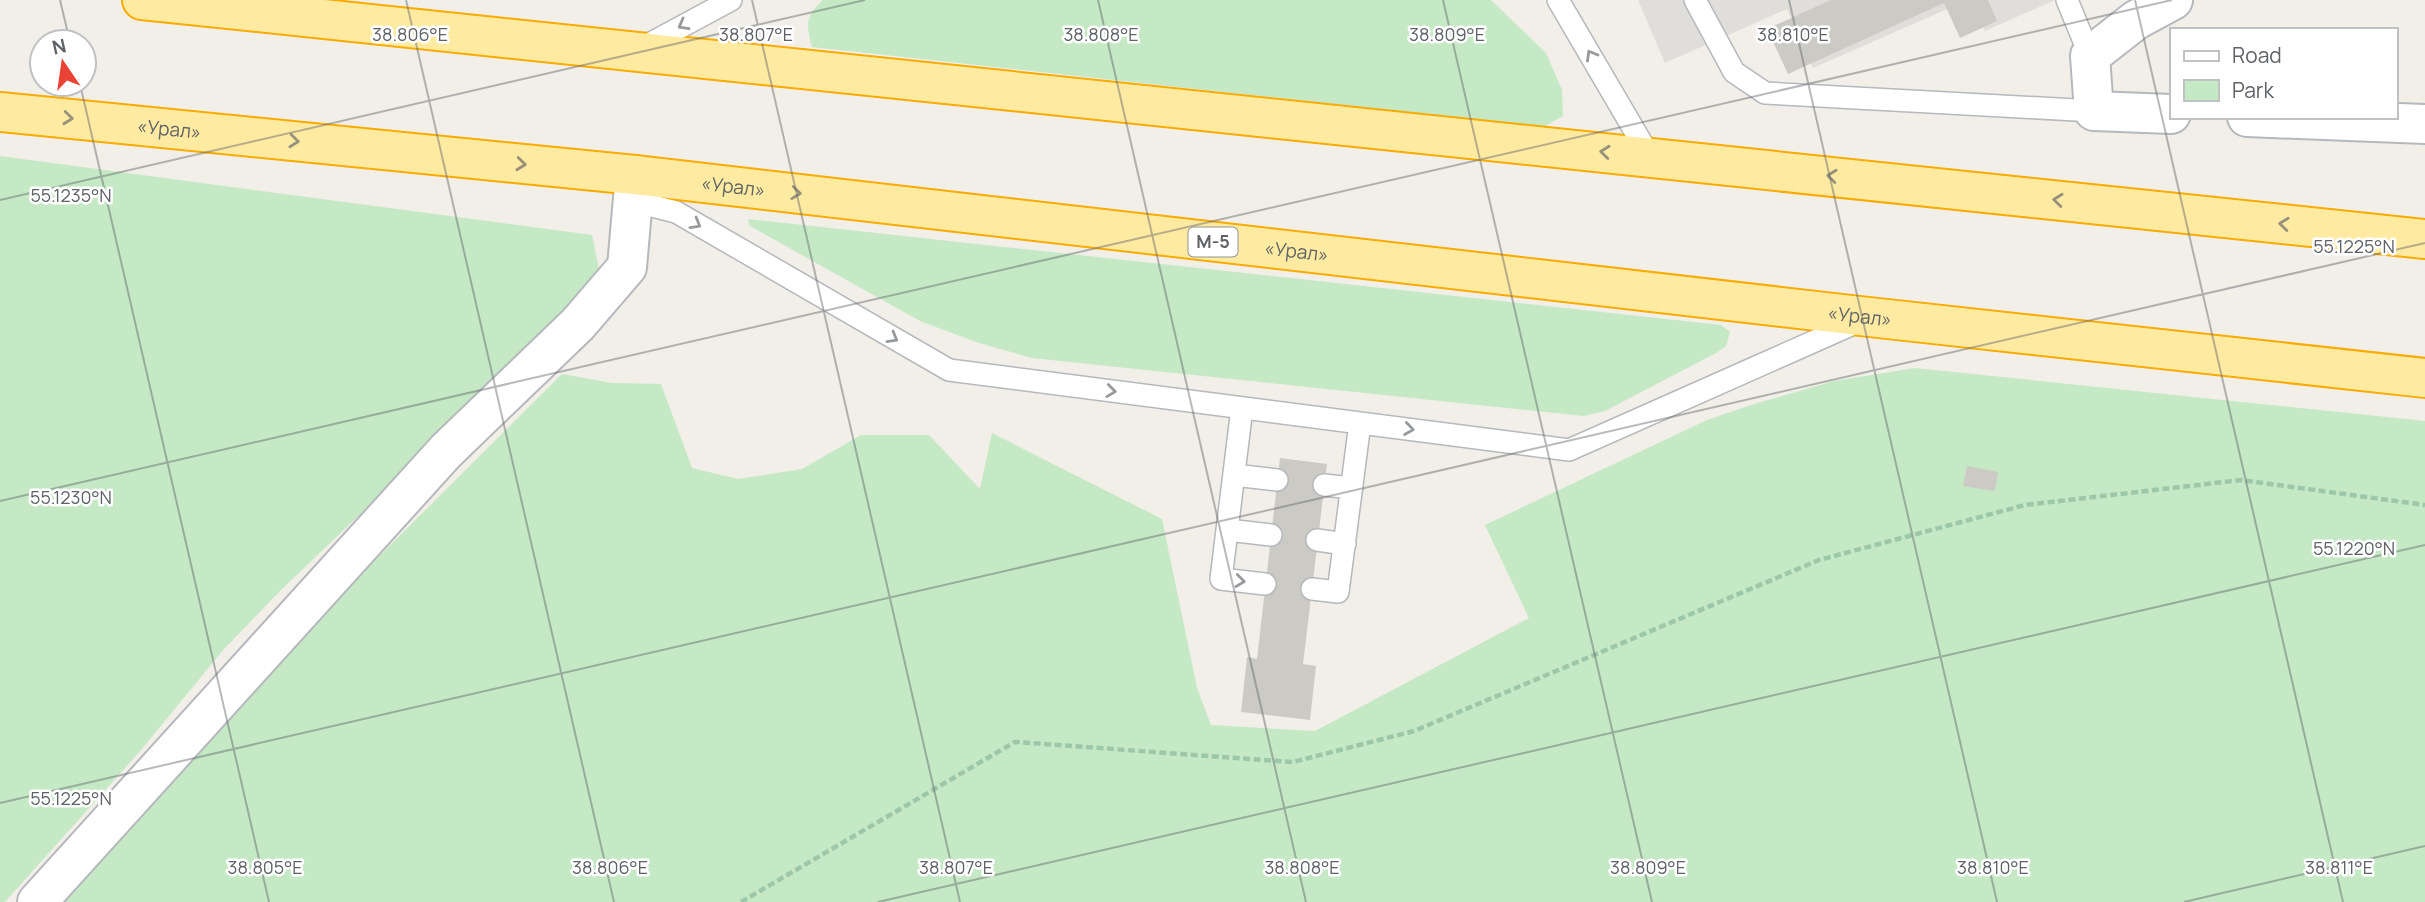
<svg xmlns="http://www.w3.org/2000/svg" width="2425" height="902" font-family="Manrope,sans-serif">
  <style>
    .industrial { fill: #e0deda }
    .green { fill: #c5e8c5 }
    .building { fill: #cccac5 }
    .lines { fill: none; stroke-linecap: round; stroke-linejoin: round }
    .service-casing { stroke: #b5b8bc; stroke-width: 24 }
    .minor-casing { stroke: #b5b8bc; stroke-width: 42 }
    .trunk-casing { stroke: #f9ab00; stroke-width: 42 }
    .path { stroke: #9cc7a9; stroke-width: 4.5; stroke-dasharray: 7 3.5; stroke-linecap: butt }
    .service { stroke: #fff; stroke-width: 21 }
    .minor { stroke: #fff; stroke-width: 38 }
    .trunk { stroke: #feeaa1; stroke-width: 38 }
    .oneway { stroke: #979a9d }
    .oneway2 { stroke: #97927c }
    .ticks { fill: none; stroke: #5f6368; stroke-width: 2; stroke-opacity: 0.45 }
    .labels { text-anchor: middle; stroke-width: 5; stroke-linejoin: round; paint-order: stroke }
    .shield { fill: #fff; stroke: #8f9295; stroke-width: 2 }
    .shield-label { font-size: 18px; font-weight: bold; fill: #5f6368 }
    .street-label { font-size: 19px; fill: #5f6368; stroke: #fff }
    .ticks-label { font-size: 18px; text-anchor: middle; fill: #5f6368; stroke: #fff; stroke-width: 5; stroke-linejoin: round; paint-order: stroke }
  </style>
  <rect width="100%" height="100%" fill="#f1efe8"/>
  <path class="industrial" d="M1638 0H1968L1813 68 1787 9 1665 63Z
    M1971 0H2055L1985 31Z"/>
  <path class="green" d="M823 0H1491L1546 53 1562 90 1563 116 1543 127 812 47C806 24 805 17 823 0Z
    M0 156 592 235 599 269 580 304 281 590 224 649 141 750 5 902H0Z
    M748 219 1721 325 1730 332 1726 346 1716 353 1605 411 1584 416 1032 358 979 343 920 321 750 226Z
    M1915 368 2425 421V902H59L300 635 562 374 612 383 661 384 692 468 738 479 802 469 861 435H929L980 489 992 433 1162 519 1197 688 1211 725 1315 731 1529 618 1485 525 1707 420 1751 405 1834 381Z"/>
  <path class="building" d="M1831 0H1988L1997 21 1960 38 1944 3 1788 74 1767 29Z
    M1280 458 1327 464 1303 664 1316 666 1310 720 1241 712 1247 657 1257 659Z
    M1967 466 1998 472 1995 491 1963 486Z"/>
  <g class="lines">
    <g class="service-casing">
      <path id="service" d="M1558 0 1650 157
        M1695 0 1734 72 1765 93 2094 111
        M2067 0 2090 56
        M640 49 731 0
        M633 201 676 212 949 370 1569 450 1860 321
        M1242 408 1221 579 1265 584
        M1234 475 1277 480
        M1324 485 1352 488
        M1228 530 1271 535
        M1317 540 1345 544
        M1312 589 1338 592 1360 423"/>
    </g>
    <g class="minor-casing">
      <path id="minor" d="M2171 114 2094 111 2090 56 2136 20 2173 0
        M2247 117 2425 124
        M37 902 446 451 578 324 627 267 635 175"/>
    </g>
    <g class="trunk-casing">
      <g id="trunk">
        <path d="M142 0 2425 239"/>
        <path id="s1" d="M0 112 635 175 1869 317 2425 378"/>
      </g>
    </g>
    <path class="path" d="M741 902 1015 742 1293 762 1414 731 1819 560 2025 505 2241 480 2425 505"/>
    <use href="#service" class="service"/>
    <use href="#minor" class="minor"/>
    <use href="#trunk" class="trunk"/>
  </g>
  <defs><path id="oneway-chevron" d="M-2-3.5L2.5 0L-2 3.5" fill="none" stroke-width="1.6" stroke-linecap="round" stroke-linejoin="round" transform="scale(1.75)"/></defs>
  <g class="oneway">
    <use href="#oneway-chevron" transform="translate(683 25) rotate(151)"/>
    <use href="#oneway-chevron" transform="translate(1591 55) rotate(-120)"/>
    <use href="#oneway-chevron" transform="translate(696 224) rotate(30)"/>
    <use href="#oneway-chevron" transform="translate(893 338) rotate(30)"/>
    <use href="#oneway-chevron" transform="translate(1111 391) rotate(7)"/>
    <use href="#oneway-chevron" transform="translate(1409 429) rotate(8)"/>
    <use href="#oneway-chevron" transform="translate(1240 581) rotate(7)"/>
  </g>
  <g class="oneway2">
    <use href="#oneway-chevron" transform="translate(68 118) rotate(6)"/>
    <use href="#oneway-chevron" transform="translate(294 141) rotate(6)"/>
    <use href="#oneway-chevron" transform="translate(1605 152) rotate(-174)"/>
    <use href="#oneway-chevron" transform="translate(521 164) rotate(6)"/>
    <use href="#oneway-chevron" transform="translate(1832 176) rotate(-174)"/>
    <use href="#oneway-chevron" transform="translate(796 193) rotate(7)"/>
    <use href="#oneway-chevron" transform="translate(2058 200) rotate(-174)"/>
    <use href="#oneway-chevron" transform="translate(2284 224) rotate(-174)"/>
  </g>
  <path class="ticks" d="M60 0 70 42M406 0 614 902M752 0 960 902M1098 0 1306 902M1443 0 1652 902M1789 0 1997 902M2135 0 2343 902M80 84 269 902M0 200 865 0M0 501 2172 0M0 803 2425 243M878 902 2425 545M2184 902 2425 846"/>
  <g class="labels">
    <rect class="shield" x="1188.5" y="227.5" width="49" height="29" rx="5"/>
    <g class="shield-label">
      <text x="1213" y="248">М-5</text>
    </g>
    <g class="street-label">
      <text dy="7" stroke="none"><textPath href="#s1" startOffset="170">«Урал»</textPath></text>
      <text dy="7" stroke="none"><textPath href="#s1" startOffset="737">«Урал»</textPath></text>
      <text dy="7" stroke="none"><textPath href="#s1" startOffset="1304">«Урал»</textPath></text>
      <text dy="7" stroke="none"><textPath href="#s1" startOffset="1871">«Урал»</textPath></text>
    </g>
  </g>
  <g class="ticks-label">
    <text x="410" y="41">38.806°E</text>
    <text x="756" y="41">38.807°E</text>
    <text x="1101" y="41">38.808°E</text>
    <text x="1447" y="41">38.809°E</text>
    <text x="1793" y="41">38.810°E</text>
    <text x="71" y="202">55.1235°N</text>
    <text x="2354" y="253">55.1225°N</text>
    <text x="71" y="504">55.1230°N</text>
    <text x="2354" y="555">55.1220°N</text>
    <text x="71" y="805">55.1225°N</text>
    <text x="265" y="874">38.805°E</text>
    <text x="610" y="874">38.806°E</text>
    <text x="956" y="874">38.807°E</text>
    <text x="1302" y="874">38.808°E</text>
    <text x="1648" y="874">38.809°E</text>
    <text x="1993" y="874">38.810°E</text>
    <text x="2339" y="874">38.811°E</text>
  </g>
  <rect x="2170" y="28" width="228" height="91" fill="#ffffff" stroke="#bfc1c3" stroke-width="2"/>
  <rect x="2184" y="51" width="35" height="10" fill="#ffffff" stroke="#bfc1c3" stroke-width="2"/>
  <text x="2232" y="63" font-size="21" fill="#5f6368">Road</text>
  <rect x="2184" y="80" width="35" height="21" fill="#c5e8c5" stroke="#bfc1c3" stroke-width="2"/>
  <text x="2232" y="98" font-size="21" fill="#5f6368">Park</text>
  <g transform="translate(63 63) rotate(347)"><circle r="33" fill="#ffffff" stroke="#bfc1c3" stroke-width="2"/>
  <path d="M0-5L12 26L0 18L-12 26Z" fill="#ea4335"/>
  <text y="-10" font-size="19" font-weight="bold" text-anchor="middle" fill="#5f6368">N</text>
  </g>
</svg>
